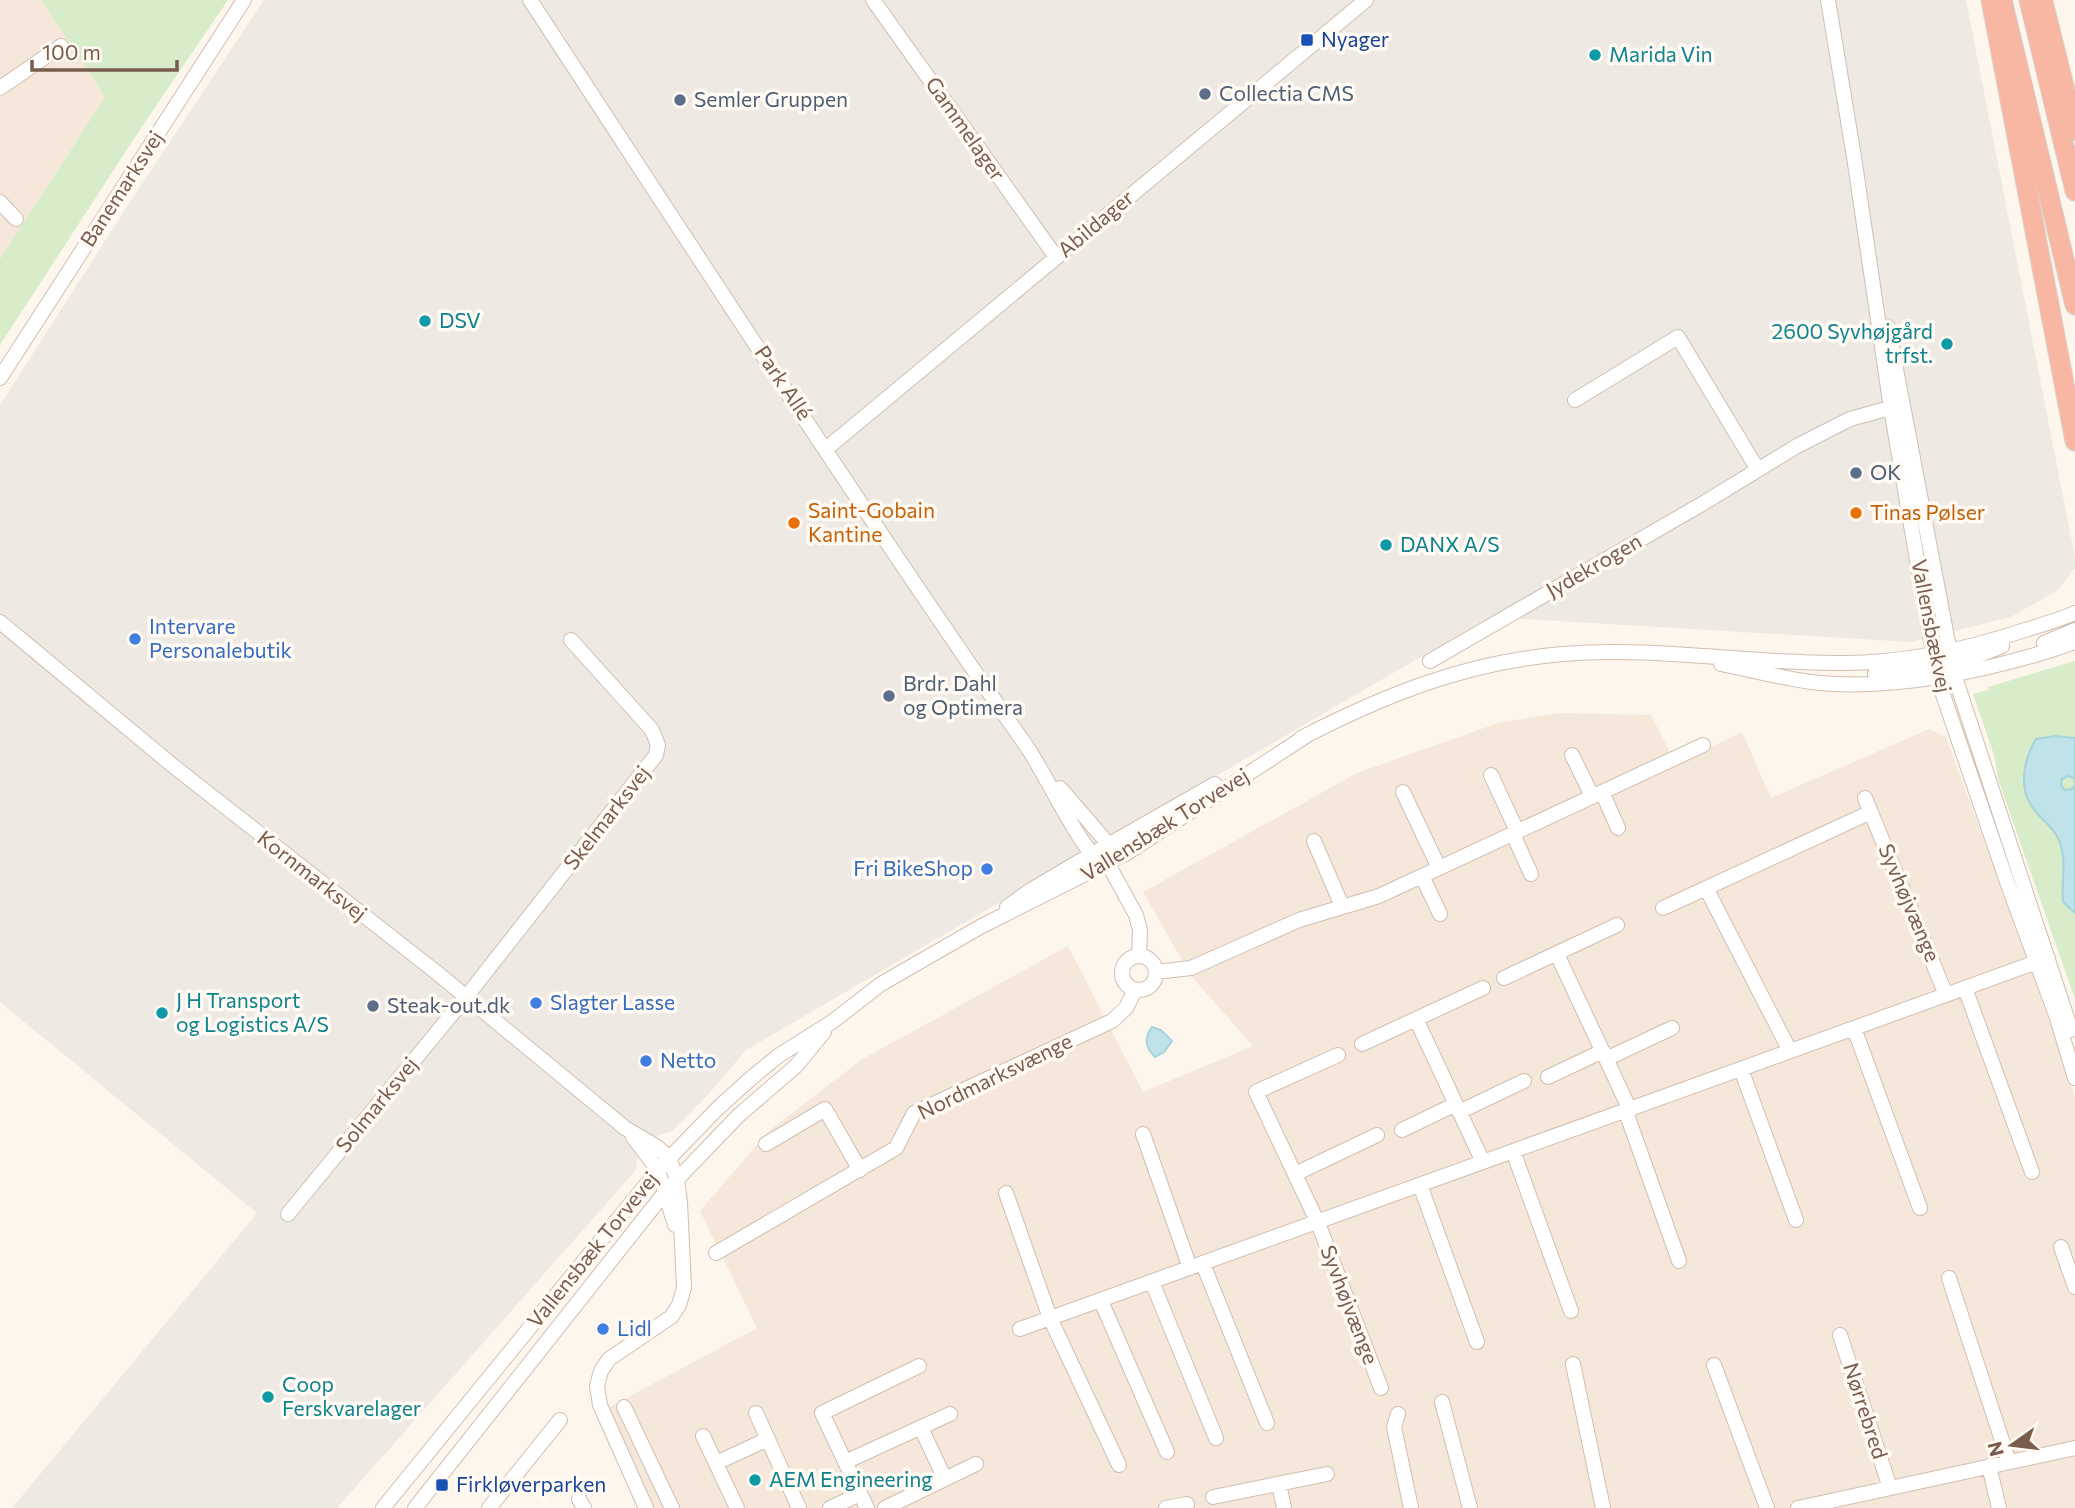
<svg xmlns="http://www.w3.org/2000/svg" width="2075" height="1508" font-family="Commissioner,sans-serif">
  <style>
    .residential { fill: #f5e8da }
    .industrial { fill: #efe9e4 }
    .green { fill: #d8ecc9 }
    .water { fill: #bfe3e8; stroke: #a5d3da; stroke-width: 2 }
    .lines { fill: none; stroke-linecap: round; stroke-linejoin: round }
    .minor-casing { stroke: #d1beb0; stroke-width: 16 }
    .highway-casing { stroke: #dad1cd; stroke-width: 21 }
    .minor { stroke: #fff; stroke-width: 14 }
    .highway { stroke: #f7b7a3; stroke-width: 19 }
    .transit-dot { fill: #1a4fb4; stroke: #fffaf3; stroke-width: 2.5 }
    .culture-dot { fill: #0f9aa8; stroke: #fffaf3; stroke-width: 2.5 }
    .service-dot { fill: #5c6f8a; stroke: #fffaf3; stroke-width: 2.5 }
    .food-dot { fill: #e8710a; stroke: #fffaf3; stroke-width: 2.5 }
    .shop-dot { fill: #3f7fe0; stroke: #fffaf3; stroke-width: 2.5 }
    .labels { text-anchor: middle; stroke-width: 7; stroke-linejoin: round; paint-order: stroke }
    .transit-label { font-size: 21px; fill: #164399; stroke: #fffaf3; text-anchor: start }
    .culture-label { font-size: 21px; fill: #0d838f; stroke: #fffaf3; text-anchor: start }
    .service-label { font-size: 21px; fill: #4e5e75; stroke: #fffaf3; text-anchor: start }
    .street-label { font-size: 21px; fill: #7a5c4d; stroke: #fffaf3 }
    .food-label { font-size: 21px; fill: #c56008; stroke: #fffaf3; text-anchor: start }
    .shop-label { font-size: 21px; fill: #366cbe; stroke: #fffaf3; text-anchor: start }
  </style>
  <rect width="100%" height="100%" fill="#fdf6ec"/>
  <path class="residential" d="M0 0H41L105 97 0 259Z
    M1561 713 1651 715 1676 764 1742 732 1771 798 1929 729 1946 737 2027 958 2075 1096V1508H654L606 1409 757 1328 700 1211 769 1131 861 1060 1068 946 1143 1092 1253 1046 1191 976 1143 892 1357 773 1498 723Z"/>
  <path class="industrial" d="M264 0H1966L2075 558V568L2058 590 2011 617 1911 642 1489 617 746 1050 706 1097 671 1132 659 1135 637 1160 636 1170 337 1508H12L257 1213 0 1002V405L128 205Z"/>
  <path class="green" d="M41 0H228L139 131 0 345V259L105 97Z
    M2075 661V999L1998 779 1994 755 1973 694 1989 690 1988 687Z"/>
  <path class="water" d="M2055 736 2075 738V783L2074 778 2068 776 2062 779 2061 785 2065 790 2072 789 2075 785V913L2063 902C2061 881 2067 864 2060 843 2055 827 2039 819 2031 805 2018 785 2025 757 2036 739Z
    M1152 1027 1161 1030 1172 1041 1164 1052 1155 1057C1145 1047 1144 1038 1152 1027Z"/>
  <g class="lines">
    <g class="minor-casing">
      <path id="minor" d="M530 0C694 250 856 502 1027 747 1042 768 1081 849 1097 858
        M873 0 1056 257
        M1828 0 1854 157 1891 408 1937 677 2006 879 2057 1018 2075 1078
        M0 88 61 46
        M0 202 16 219
        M1888 327 1954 674 2071 1030
        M0 378 244 0
        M1575 400 1678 337 1758 470
        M826 449 1366 0
        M0 622 172 765 436 972 625 1128 657 1147 669 1158 677 1179 680 1202 684 1288 679 1305 671 1317 609 1359 601 1371 597 1386 600 1405 646 1508
        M2044 643 2075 630
        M1430 661 1702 504 1797 446 1850 419 1897 406
        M1721 664C1751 670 1781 678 1811 682 1891 692 1999 669 2075 642
        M1946 669C1955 661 1988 653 2002 646
        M1875 674 1937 663
        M1301 738C1387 694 1464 663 1562 654 1656 646 1749 664 1843 663 1906 663 1965 650 2025 630 2041 625 2059 620 2075 613
        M1572 755 1592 796
        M1491 775 1517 831
        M1060 788 1104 839 1108 846V856
        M1403 792 1439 868
        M1602 792 1618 828
        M1865 798 1946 995
        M1513 834 1531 874
        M1314 841 1342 906
        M1108 864 1136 915 1140 930 1139 956
        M1422 876 1440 914
        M1706 888 1790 1051
        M1007 907 1031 890 1080 861 1215 784
        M1663 908 1871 812
        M1557 954 1630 1110
        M1122 973a17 17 0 1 1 34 0a17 17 0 1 1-34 0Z
        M1156 972 1191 968 1299 920 1379 896 1703 745
        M1504 978 1617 925
        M1965 988 2032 1172
        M1416 1019 1483 1162
        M1854 1028 1920 1208
        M1362 1044 1483 988
        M1338 1055 1256 1092 1318 1223 1381 1388
        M1606 1059 1672 1028
        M1741 1069 1796 1220
        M1548 1077 1603 1051
        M1459 1112 1524 1081
        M1626 1112 1679 1261
        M1402 1130 1456 1104
        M1143 1134 1190 1268
        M633 1137 658 1170 675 1225
        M766 1144 825 1109 860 1170
        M1513 1151 1571 1311
        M1295 1174 1377 1135
        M1420 1185 1477 1342
        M1006 1193 1050 1318 1119 1465
        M288 1214 470 992 656 755 658 745 652 730 571 640
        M2061 1247 2075 1287
        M716 1253 896 1148 914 1113 1112 1021 1126 1008 1135 990
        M1203 1264 1267 1423
        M1949 1278 2009 1462
        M1152 1282 1216 1438
        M1101 1301 1167 1452
        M1020 1329 2048 958
        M1840 1335 1890 1488
        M1573 1364 1603 1508
        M1714 1365 1767 1508
        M1442 1402 1470 1508
        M624 1407 672 1508
        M756 1413 799 1508
        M1398 1414 1394 1427 1411 1508
        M921 1428 945 1479
        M703 1436 737 1508
        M845 1462 950 1414
        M716 1463 768 1439
        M1989 1466 1999 1508
        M1279 1484 1284 1508
        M1213 1497 1327 1474
        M579 1499 584 1508
        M383 1508 658 1170 717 1109 749 1080 778 1056 832 1022 881 984 980 927 1127 853 1309 734
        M415 1508 666 1191 738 1116 796 1066 824 1032
        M489 1508 560 1420
        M830 1508 860 1494
        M867 1508 822 1413 919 1366
        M885 1508 976 1464
        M1166 1508 1187 1504
        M1798 1508 2075 1448"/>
    </g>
    <g class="highway-casing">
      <path id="highway" d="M1991 0 2075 441
        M2002 0 2075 305
        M2029 0 2075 191
        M2043 2 2075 130"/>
    </g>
    <use href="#minor" class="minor"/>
    <use href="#highway" class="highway"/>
  </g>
  <g class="transit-dot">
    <rect x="1300" y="33" width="14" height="14" rx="3.5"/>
    <rect x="435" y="1478" width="14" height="14" rx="3.5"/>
  </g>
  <g class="culture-dot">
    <circle cx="1595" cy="55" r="7"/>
    <circle cx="425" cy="321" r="7"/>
    <circle cx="1947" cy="344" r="7"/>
    <circle cx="1386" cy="545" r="7"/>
    <circle cx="162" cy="1013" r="7"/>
    <circle cx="268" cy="1397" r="7"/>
    <circle cx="755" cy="1480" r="7"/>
  </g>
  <g class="service-dot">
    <circle cx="1205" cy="94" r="7"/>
    <circle cx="680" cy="100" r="7"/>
    <circle cx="1856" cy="473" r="7"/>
    <circle cx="889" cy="696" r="7"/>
    <circle cx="373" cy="1006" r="7"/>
  </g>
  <g class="food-dot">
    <circle cx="1856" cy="513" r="7"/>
    <circle cx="794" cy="523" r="7"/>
  </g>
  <g class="shop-dot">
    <circle cx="135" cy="639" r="7"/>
    <circle cx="987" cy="869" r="7"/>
    <circle cx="536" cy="1003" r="7"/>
    <circle cx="646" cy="1061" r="7"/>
    <circle cx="603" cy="1329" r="7"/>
  </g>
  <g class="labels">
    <g class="transit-label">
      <text x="1321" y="47">Nyager</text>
      <text x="456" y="1492">Firkløverparken</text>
    </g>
    <g class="culture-label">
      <text x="1609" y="62">Marida Vin</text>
      <text x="439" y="328">DSV</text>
      <text x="1933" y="339" text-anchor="end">2600 Syvhøjgård<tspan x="1933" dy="24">trfst.</tspan></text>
      <text x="1400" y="552">DANX A/S</text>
      <text x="176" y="1008">J H Transport<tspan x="176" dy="24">og Logistics A/S</tspan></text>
      <text x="282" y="1392">Coop<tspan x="282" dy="24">Ferskvarelager</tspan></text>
      <text x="769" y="1487">AEM Engineering</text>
    </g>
    <g class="service-label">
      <text x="1219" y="101">Collectia CMS</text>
      <text x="694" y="107">Semler Gruppen</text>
      <text x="1870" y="480">OK</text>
      <text x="903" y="691">Brdr. Dahl<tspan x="903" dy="24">og Optimera</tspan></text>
      <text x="387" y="1013">Steak-out.dk</text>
    </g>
    <g class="street-label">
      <text transform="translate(965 129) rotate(55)" y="7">Gammelager</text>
      <text transform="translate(122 189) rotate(-57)" y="7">Banemarksvej</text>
      <text transform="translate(1096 224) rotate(-40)" y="7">Abildager</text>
      <text transform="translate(783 383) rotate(56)" y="7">Park Allé</text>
      <text transform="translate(1594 566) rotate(-30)" y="7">Jydekrogen</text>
      <text transform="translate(1931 626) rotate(79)" y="7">Vallensbækvej</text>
      <text transform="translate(607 818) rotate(-52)" y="7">Skelmarksvej</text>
      <text transform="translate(1165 825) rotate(-32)" y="7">Vallensbæk Torvevej</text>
      <text transform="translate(312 876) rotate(38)" y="7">Kornmarksvej</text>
      <text transform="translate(1909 903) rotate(67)" y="7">Syvhøjvænge</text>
      <text transform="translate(995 1077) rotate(-26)" y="7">Nordmarksvænge</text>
      <text transform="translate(377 1105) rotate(-51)" y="7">Solmarksvej</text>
      <text transform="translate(593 1250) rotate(-51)" y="7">Vallensbæk Torvevej</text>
      <text transform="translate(1349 1305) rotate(69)" y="7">Syvhøjvænge</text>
      <text transform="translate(1865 1411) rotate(72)" y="7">Nørrebred</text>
    </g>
    <g class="food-label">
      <text x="808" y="518">Saint-Gobain<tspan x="808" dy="24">Kantine</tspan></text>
      <text x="1870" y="520">Tinas Pølser</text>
    </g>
    <g class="shop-label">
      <text x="149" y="634">Intervare<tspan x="149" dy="24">Personalebutik</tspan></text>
      <text x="973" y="876" text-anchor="end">Fri BikeShop</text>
      <text x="550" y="1010">Slagter Lasse</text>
      <text x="660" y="1068">Netto</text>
      <text x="617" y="1336">Lidl</text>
    </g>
  </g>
  <g transform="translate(2012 1445) rotate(256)" stroke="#fffaf3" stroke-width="5" paint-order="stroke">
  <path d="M0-5L12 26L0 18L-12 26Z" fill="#7a5c4d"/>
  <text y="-10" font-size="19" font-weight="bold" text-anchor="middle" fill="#7a5c4d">N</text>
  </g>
  <path d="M32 60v10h145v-10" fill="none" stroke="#7a5c4d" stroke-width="3.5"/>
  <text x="42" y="60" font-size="21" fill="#7a5c4d" stroke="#fffaf3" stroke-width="5" paint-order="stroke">100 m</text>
</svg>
